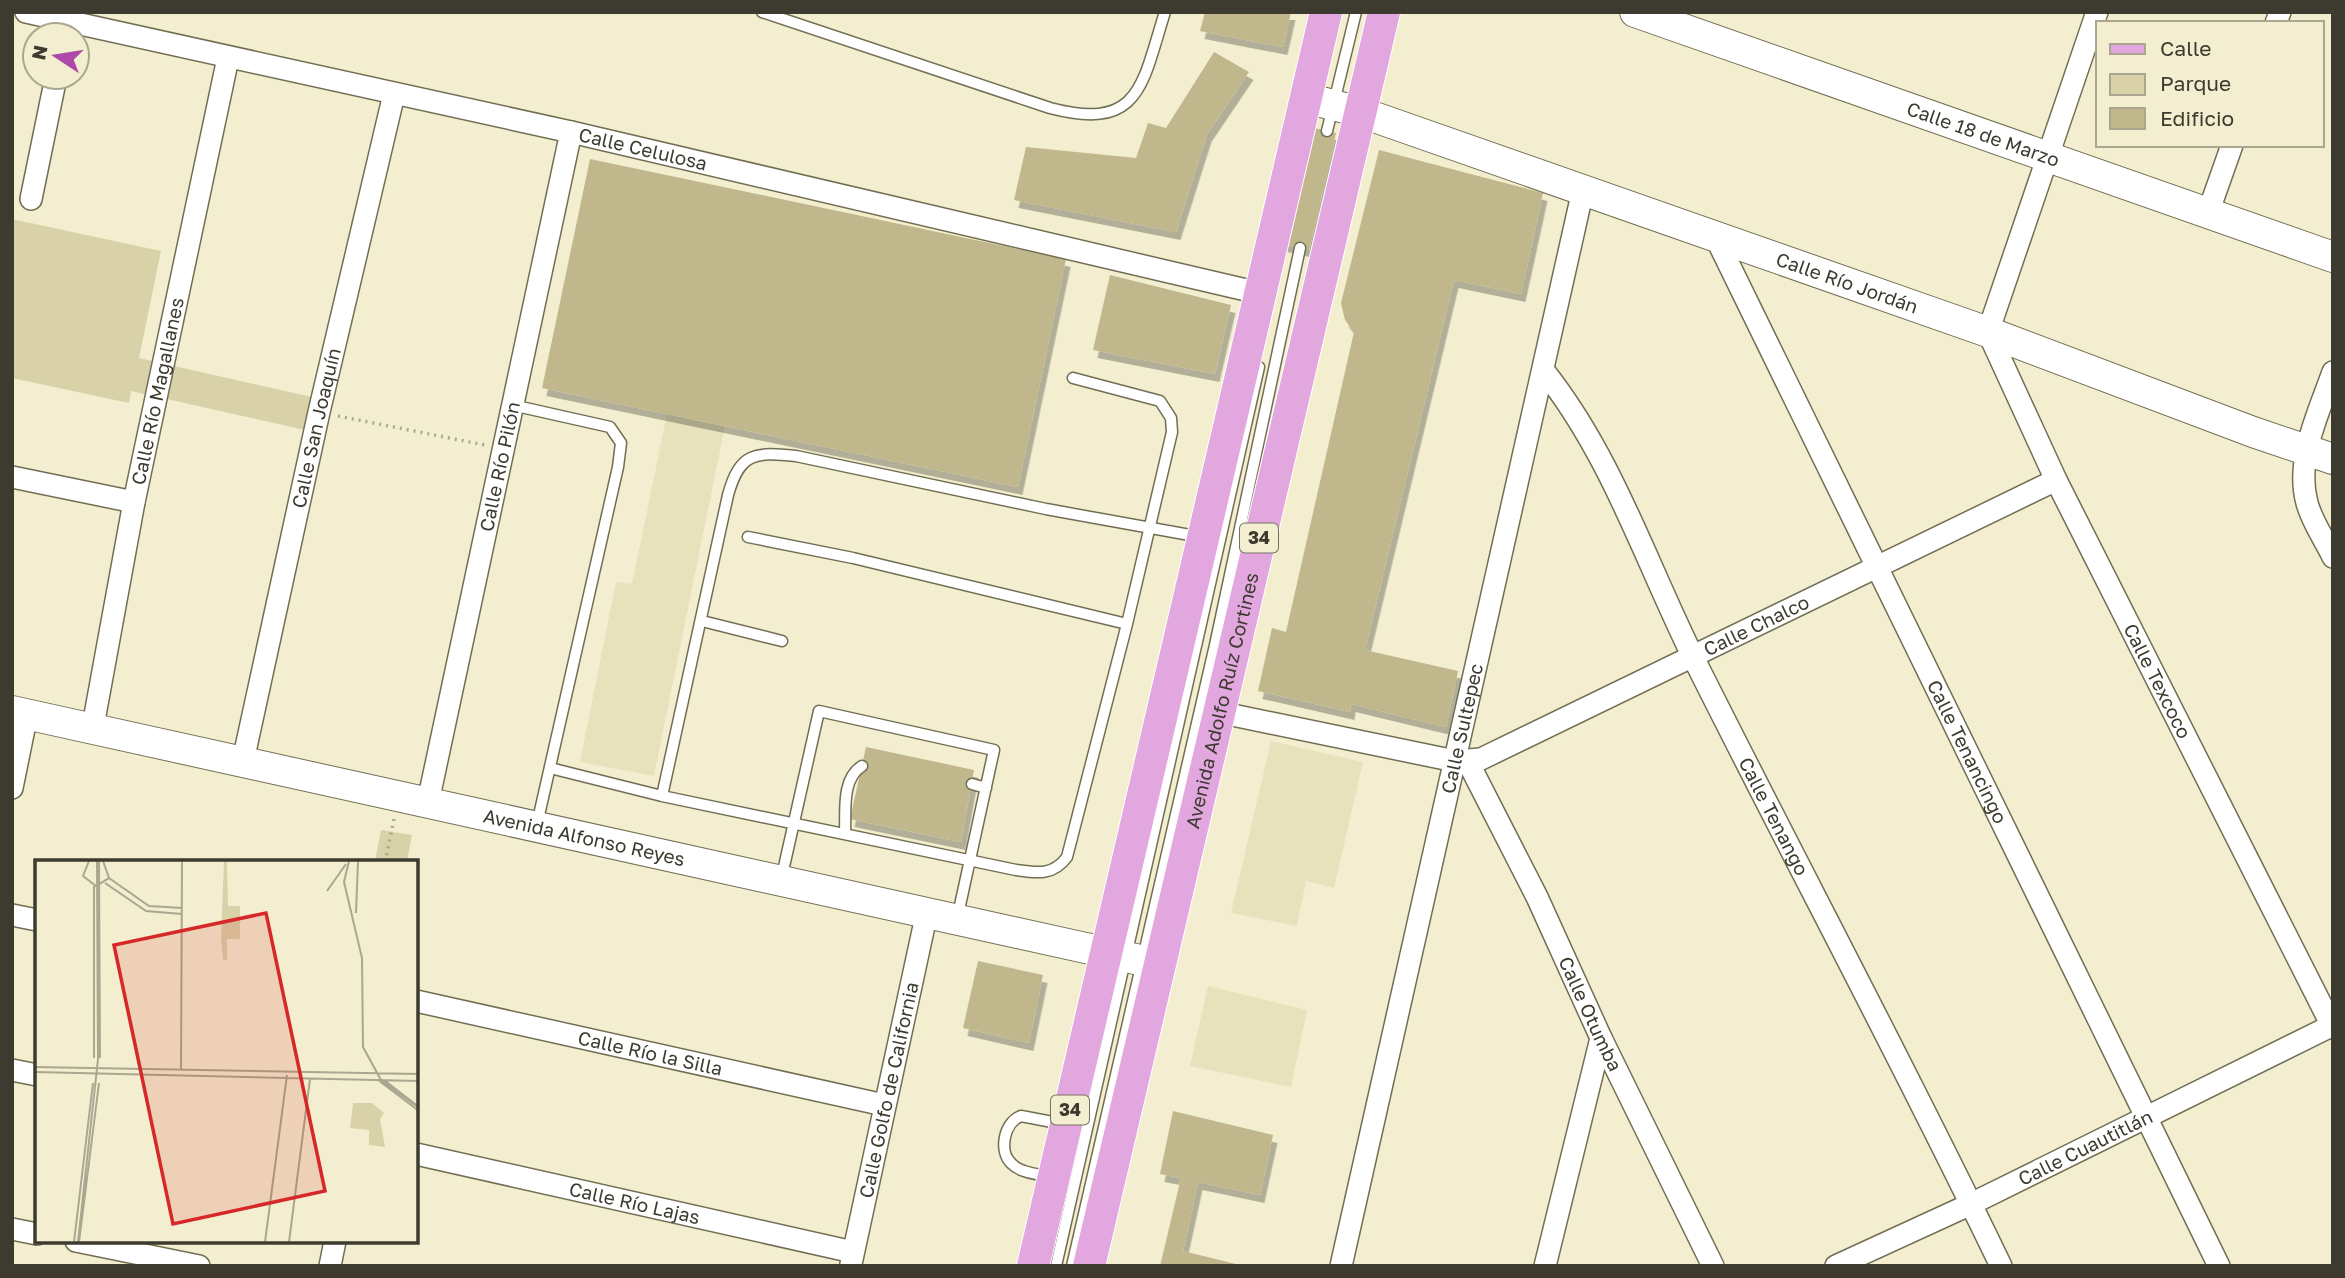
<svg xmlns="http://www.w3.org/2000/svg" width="2345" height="1278" font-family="'Golos Text',sans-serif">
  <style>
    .built { fill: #e8e2bc }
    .green { fill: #d9d2a9 }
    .building { fill: #c0b88c; filter: url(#shadow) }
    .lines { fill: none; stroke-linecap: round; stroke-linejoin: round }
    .lane-casing { stroke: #726e53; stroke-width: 13 }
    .street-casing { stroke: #726e53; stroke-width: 24 }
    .secondary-casing { stroke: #726e53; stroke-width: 32 }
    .primary-casing { stroke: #fff; stroke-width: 34 }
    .path { stroke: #aba790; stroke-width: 3.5; stroke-dasharray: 2 5; stroke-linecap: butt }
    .lane { stroke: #fff; stroke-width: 10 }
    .street { stroke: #fff; stroke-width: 21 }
    .secondary { stroke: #fff; stroke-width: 30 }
    .primary { stroke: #e3a7e0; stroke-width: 32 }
    .labels { text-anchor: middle; stroke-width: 5; stroke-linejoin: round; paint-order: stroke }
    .shield { fill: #f3eecf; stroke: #74715f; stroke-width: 2 }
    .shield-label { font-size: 18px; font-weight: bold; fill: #3d3b2f }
    .street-label { font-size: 19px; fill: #3d3b2f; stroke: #f3eecf }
    .inset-road { fill: none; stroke: #aaa68f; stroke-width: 2 }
    .view { fill: #d62828; fill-opacity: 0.15; stroke: #d62828; stroke-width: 3.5 }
    .inset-edge { fill: none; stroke: #3d3b2f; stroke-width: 3.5 }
  </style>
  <defs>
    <filter id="shadow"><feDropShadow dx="4.5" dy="8" stdDeviation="0" flood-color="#0004"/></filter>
  </defs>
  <rect width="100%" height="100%" fill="#f3eecf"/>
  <path class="built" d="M667 414 725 426 654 776 580 762 616 582 632 584Z
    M1271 741 1363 762 1334 888 1306 881 1297 926 1231 913Z
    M1208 986 1307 1010 1291 1087 1190 1066Z"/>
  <path class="green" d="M12 219 161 251 139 358 312 397 305 430 131 391 129 403 12 378Z
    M381 830 412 835 407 861H375Z"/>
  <path class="building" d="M1205 12H1291L1283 47 1200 31Z
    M1214 52 1249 72 1207 134 1176 232 1014 200 1026 147 1136 158 1148 123 1166 128Z
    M1306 126 1336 133 1309 250 1279 243Z
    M1379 150 1543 193 1521 294 1454 280 1365 650 1458 671 1446 727 1351 704 1350 712 1258 691 1272 628 1286 632 1354 332 1345 320 1341 303Z
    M590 159 1066 259 1018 487 542 388Z
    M1110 275 1231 305 1215 374 1093 350Z
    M866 747 974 770 961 842 850 819Z
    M978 961 1043 975 1029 1043 963 1028Z
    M1173 1111 1273 1135 1260 1195 1198 1182 1183 1251 1244 1266H1160L1181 1178 1160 1174Z"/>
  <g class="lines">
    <g class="lane-casing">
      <path id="lane" d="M762 12 1050 108C1141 132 1142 84 1165 12
        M1327 131 1356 12
        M512 405 610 427 621 443 618 467 537 824
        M748 537 853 558 1127 624
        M702 621 782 641
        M550 768 662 796 1016 870C1037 873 1053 876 1067 857L1127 624 1172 432 1171 418 1160 401 1073 378
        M972 784 986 788
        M662 796 728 495C740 452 755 452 796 456L1046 509 1201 537
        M845 834C846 812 841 779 862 766
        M781 880 819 711 994 750 957 919
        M1050 1177C1038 1174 1021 1173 1012 1164 998 1152 1004 1122 1021 1116L1063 1124
        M1056 1266 1259 367
        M1072 1266 1215 645 1300 248"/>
    </g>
    <g class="street-casing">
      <g id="street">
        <path id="s1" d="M26 12 571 132 1259 293"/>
        <path id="s2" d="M2097 12 1988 332 2056 480 2333 1028"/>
        <path d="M2276 23 2280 12"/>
        <path d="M31 199 56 77"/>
        <path d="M2208 213 2232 145"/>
        <path id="s3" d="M1715 236 2219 1266"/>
        <path id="s4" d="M1544 371C1613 458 1646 563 1695 661 1796 863 1903 1062 2001 1266"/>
        <path d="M2333 372C2319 412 2295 460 2307 503 2312 522 2325 540 2333 557"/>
        <path d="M12 477 134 502"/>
        <path id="s5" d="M1218 712 1455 761 1481 759 2056 480"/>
        <path id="s6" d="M93 726 134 502 228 58"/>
        <path id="s7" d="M243 761 319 412 394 94"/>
        <path id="s8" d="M1468 762 1537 897 1601 1038 1713 1266"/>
        <path d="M12 788 27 714"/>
        <path id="s9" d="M428 802 571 132"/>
        <path d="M12 915 37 920"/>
        <path id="s10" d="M416 1001 884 1105"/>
        <path d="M12 1070 37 1075"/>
        <path id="s11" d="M416 1154 853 1252"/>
        <path d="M12 1229 37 1234"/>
        <path d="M76 1241 199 1266"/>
        <path id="s12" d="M851 1264 927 912"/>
        <path d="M330 1266 335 1241"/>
        <path id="s13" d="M1341 1266 1583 190"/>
        <path d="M1545 1266 1601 1038"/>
        <path id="s14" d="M1836 1266 1971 1204 2333 1025"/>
      </g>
    </g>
    <g class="secondary-casing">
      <g id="secondary">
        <path id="s15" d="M1635 12 2333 257"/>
        <path id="s16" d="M1306 98 1360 112 1988 332 2253 432 2333 459"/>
        <path id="s17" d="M12 711 1158 964"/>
      </g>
    </g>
    <g class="primary-casing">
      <g id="primary">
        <path d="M1033 1266 1326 12"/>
        <path id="s18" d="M1089 1266 1384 12"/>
      </g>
    </g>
    <path class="path" d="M338 416 485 445
      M385 862 394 819"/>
    <use href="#lane" class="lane"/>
    <use href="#street" class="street"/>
    <use href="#secondary" class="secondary"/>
    <use href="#primary" class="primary"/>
  </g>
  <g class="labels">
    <g class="shield">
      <rect x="1240" y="523.5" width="38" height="29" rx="5"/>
      <rect x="1051" y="1095.5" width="38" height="29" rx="5"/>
    </g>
    <g class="shield-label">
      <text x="1259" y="544">34</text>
      <text x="1070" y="1116">34</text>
    </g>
    <g class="street-label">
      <text dy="7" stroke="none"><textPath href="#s15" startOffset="369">Calle 18 de Marzo</textPath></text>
      <text dy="7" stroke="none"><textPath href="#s1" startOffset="632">Calle Celulosa</textPath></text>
      <text dy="7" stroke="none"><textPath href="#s16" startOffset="572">Calle Río Jordán</textPath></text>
      <text dy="7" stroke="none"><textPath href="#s6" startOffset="341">Calle Río Magallanes</textPath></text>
      <text dy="7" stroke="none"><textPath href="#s7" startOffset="341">Calle San Joaquín</textPath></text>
      <text dy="7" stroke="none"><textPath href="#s9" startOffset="343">Calle Río Pilón</textPath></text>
      <text dy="7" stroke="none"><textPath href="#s5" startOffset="574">Calle Chalco</textPath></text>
      <text dy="7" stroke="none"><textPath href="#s2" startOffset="726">Calle Texcoco</textPath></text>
      <text dy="7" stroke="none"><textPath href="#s18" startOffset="581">Avenida Adolfo Ruíz Cortines</textPath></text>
      <text dy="7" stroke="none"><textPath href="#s13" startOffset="551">Calle Sultepec</textPath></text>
      <text dy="7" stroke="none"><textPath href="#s3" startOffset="574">Calle Tenancingo</textPath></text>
      <text dy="7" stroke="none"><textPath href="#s4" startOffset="502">Calle Tenango</textPath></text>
      <text dy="7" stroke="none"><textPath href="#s17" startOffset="586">Avenida Alfonso Reyes</textPath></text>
      <text dy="7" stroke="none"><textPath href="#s8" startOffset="280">Calle Otumba</textPath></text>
      <text dy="7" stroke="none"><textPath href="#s10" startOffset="240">Calle Río la Silla</textPath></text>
      <text dy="7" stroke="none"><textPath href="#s12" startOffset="178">Calle Golfo de California</textPath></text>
      <text dy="7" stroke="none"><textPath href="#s14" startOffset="276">Calle Cuautitlán</textPath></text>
      <text dy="7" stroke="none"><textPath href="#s11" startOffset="224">Calle Río Lajas</textPath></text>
    </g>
  </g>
  <g transform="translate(35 860)">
    <rect width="383" height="383" fill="#f3eecf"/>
    <path d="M189 1H192L193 46H205V79H192V100H188L186 79ZM318 243H337L349 253 345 259 350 287 334 285V270L315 268Z" fill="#d9d2a9"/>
    <path class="inset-road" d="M54 1 48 16 61 26 74 18 68 1M64 1 65 198M314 1 309 22 327 98 328 187 346 220 384 248M74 18 114 46 147 48M70 23 111 51 147 54M59 26V198M292 31 311 4M321 53 323 1M0 207 384 214M146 210 147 1M0 212 384 221M343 220 384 251M349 220 384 247M39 382 58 223M43 382 63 199 62 1M44 382 64 223M230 382 252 215M254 382 275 219"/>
    <path class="view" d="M231 53 290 331 138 364 79 85Z"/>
    <rect width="383" height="383" class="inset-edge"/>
  </g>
  <rect width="2345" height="1278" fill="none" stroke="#3d3b2f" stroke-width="28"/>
  <rect x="2096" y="21" width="228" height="126" fill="#f3eecf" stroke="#aaa68f" stroke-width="2"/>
  <rect x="2110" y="44" width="35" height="10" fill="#e3a7e0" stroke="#aaa68f" stroke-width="2"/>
  <text x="2160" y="56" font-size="21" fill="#3d3b2f">Calle</text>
  <rect x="2110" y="74" width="35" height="21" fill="#d9d2a9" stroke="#aaa68f" stroke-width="2"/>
  <text x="2160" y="91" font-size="21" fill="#3d3b2f">Parque</text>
  <rect x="2110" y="108" width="35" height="21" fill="#c0b88c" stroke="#aaa68f" stroke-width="2"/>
  <text x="2160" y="126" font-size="21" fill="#3d3b2f">Edificio</text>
  <g transform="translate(56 56) rotate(282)"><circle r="33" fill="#f3eecf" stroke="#aaa68f" stroke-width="2"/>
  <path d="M0-5L12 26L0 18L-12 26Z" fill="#ae48ab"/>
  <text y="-10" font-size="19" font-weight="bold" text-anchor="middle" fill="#3d3b2f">N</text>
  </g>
</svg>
